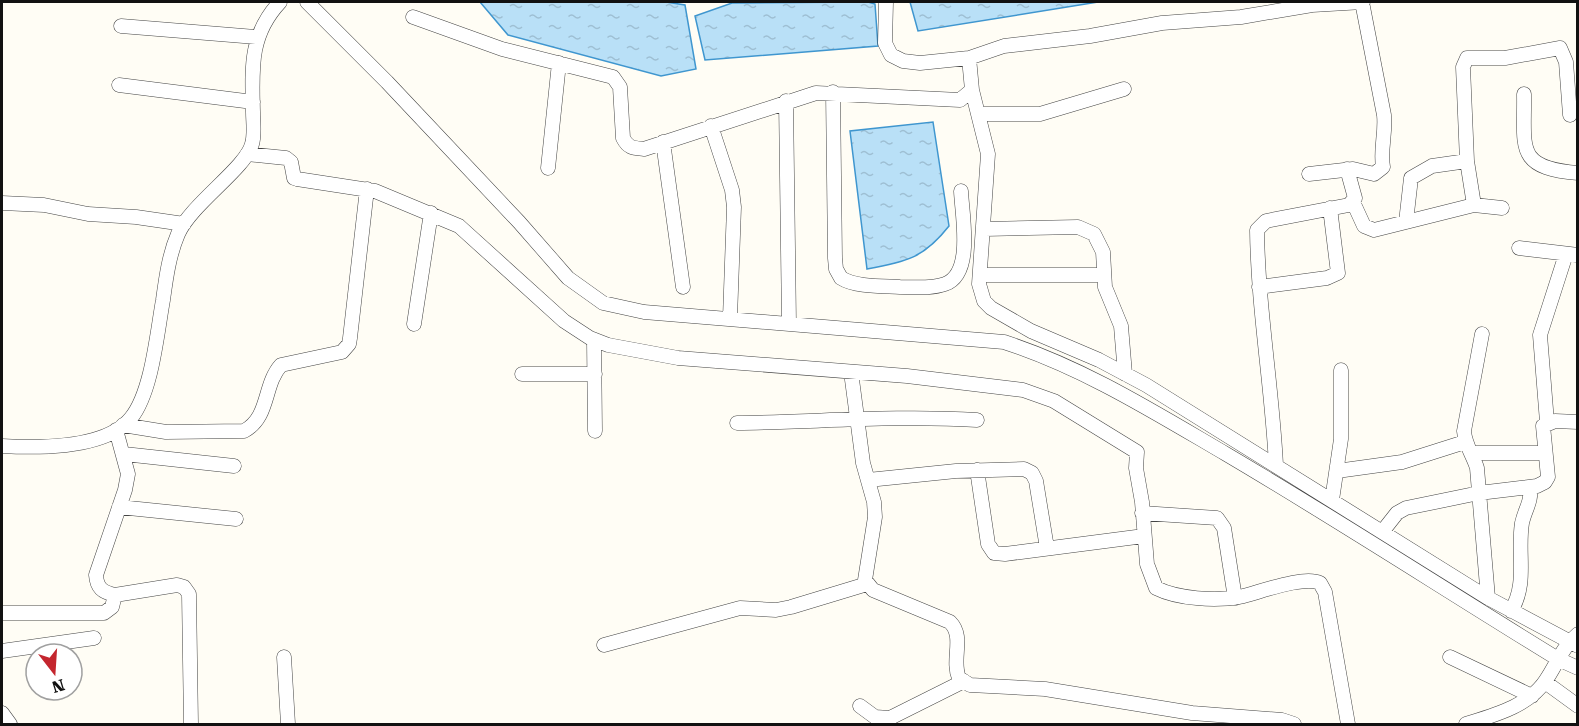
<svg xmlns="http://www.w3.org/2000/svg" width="1579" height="726" font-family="'Roboto Serif',serif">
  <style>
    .water { fill: url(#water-ripples); stroke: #3f96cf; stroke-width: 1.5 }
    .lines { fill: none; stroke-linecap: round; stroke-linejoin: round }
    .minor-casing { stroke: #444; stroke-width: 15 }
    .minor { stroke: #fff; stroke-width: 14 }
  </style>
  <defs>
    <pattern id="water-ripples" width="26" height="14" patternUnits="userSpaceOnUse" patternTransform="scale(1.5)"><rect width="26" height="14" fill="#b9e0f7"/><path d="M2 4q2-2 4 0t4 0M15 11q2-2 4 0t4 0" fill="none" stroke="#9ebfd3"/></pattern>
  </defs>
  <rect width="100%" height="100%" fill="#fffdf5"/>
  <path class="water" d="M480 2H666L685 5 696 69 661 76 508 35Z
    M868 2 875 4 878 46 705 60 695 16 732 3Z
    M910 2H1098L918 31Z
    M933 122 949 226C924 258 906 262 867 269L850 131Z"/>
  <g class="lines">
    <g class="minor-casing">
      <path id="minor" d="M307 2 387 82 519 222 568 278 603 303 644 312 1004 342C1084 368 1154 412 1226 454 1338 520 1447 591 1558 659L1578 668
        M886 2 885 43 891 55 903 61 920 63 969 58 1004 46 1090 36 1162 23 1241 17 1312 5 1363 2
        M413 17 502 49 613 77 620 87 623 138C628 148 633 148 644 149L816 93 960 100 972 90 969 58
        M121 26 256 37
        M119 85 253 102
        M972 90 988 154 979 284 984 301 991 308 1031 331 1099 360 1146 385 1488 598 1578 646
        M833 92 835 258 836 269 841 278C855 287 883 286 900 287 914 287 931 289 945 284 974 274 962 215 961 191
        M1524 94C1525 147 1514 168 1578 173
        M786 101 789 323
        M979 114H1040L1124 89
        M711 126 732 190 734 207 730 318
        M663 142 683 287
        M247 154 286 158 291 162 294 178 297 179 375 191 459 226 564 321 590 338 608 345 678 358 907 376 1023 390 1054 401 1137 452 1136 468 1142 502 1147 564 1156 588C1178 599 1215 601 1239 597 1258 593 1303 575 1320 583L1325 592 1348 724
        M548 168 559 63
        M1309 174 1353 169 1374 174 1383 167C1380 149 1386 133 1384 115L1362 2
        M1353 202 1364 226 1374 230 1474 205 1502 208
        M2 203 44 205 88 214 136 217 184 224
        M1474 205 1467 161 1463 67 1467 58H1505L1560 48 1566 62 1570 115
        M1406 222 1411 178 1432 166 1467 161
        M985 229 1078 227 1094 234 1103 252 1105 287 1121 326 1125 374
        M1519 248 1578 255
        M980 275H1102
        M1259 287 1327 278 1338 273 1330 208
        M414 324 431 213
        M1482 334 1464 431C1465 445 1473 455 1477 468L1488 598
        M594 340 595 431
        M851 372 863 463 874 502 875 517 865 580 873 590 950 622C965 637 951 659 959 678L970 685 1045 689 1192 713 1282 720 1294 724
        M522 374H595
        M1547 422 1540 335 1566 254
        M737 423C817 422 897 415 977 420
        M123 425 166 432 244 431C270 417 263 385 281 365L342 352 349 344 350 338 367 189
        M116 430 128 474 125 490 96 575C97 588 102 592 115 595L177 585 184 587 189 594 191 724
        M2 446C37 448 106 449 131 418 152 392 157 333 163 300 166 278 169 255 178 234 191 204 246 168 252 144 255 134 253 122 253 112 252 69 249 35 280 2
        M1473 453H1545
        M124 454 234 466
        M1276 465C1272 386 1258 309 1257 230L1266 221 1349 205 1355 198 1347 169
        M977 470 988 544 994 553 1005 554 1144 536
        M1337 471 1402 462 1465 442
        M868 480 956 471 1024 469 1032 473 1036 481 1047 548
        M1332 500 1341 439V370
        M119 507 236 519
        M1142 513 1217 518 1224 528 1235 598
        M1382 532 1397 513 1406 508 1479 493 1537 486 1545 482 1548 477 1543 426 1555 421 1578 422
        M1511 611C1528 583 1517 554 1522 523 1525 509 1532 502 1530 487
        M2 613H104L112 607 115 595
        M604 645 740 608 776 610 791 607 867 584
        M2 651 94 638
        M284 657 288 724
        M1450 657 1532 696
        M1545 682 1578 706
        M860 706 875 717 890 718 964 681
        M2 713 10 724
        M1466 724C1495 715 1529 706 1546 680 1557 664 1562 647 1578 634"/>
    </g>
    <use href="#minor" class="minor"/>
  </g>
  <rect width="1579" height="726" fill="none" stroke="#111111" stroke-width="6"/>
  <g transform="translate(54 672) rotate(163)"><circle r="28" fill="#ffffff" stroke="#a0a0a0" stroke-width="1.5"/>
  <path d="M0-4.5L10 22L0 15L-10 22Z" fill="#c4262e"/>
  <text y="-9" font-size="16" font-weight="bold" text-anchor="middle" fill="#111111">N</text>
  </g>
</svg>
